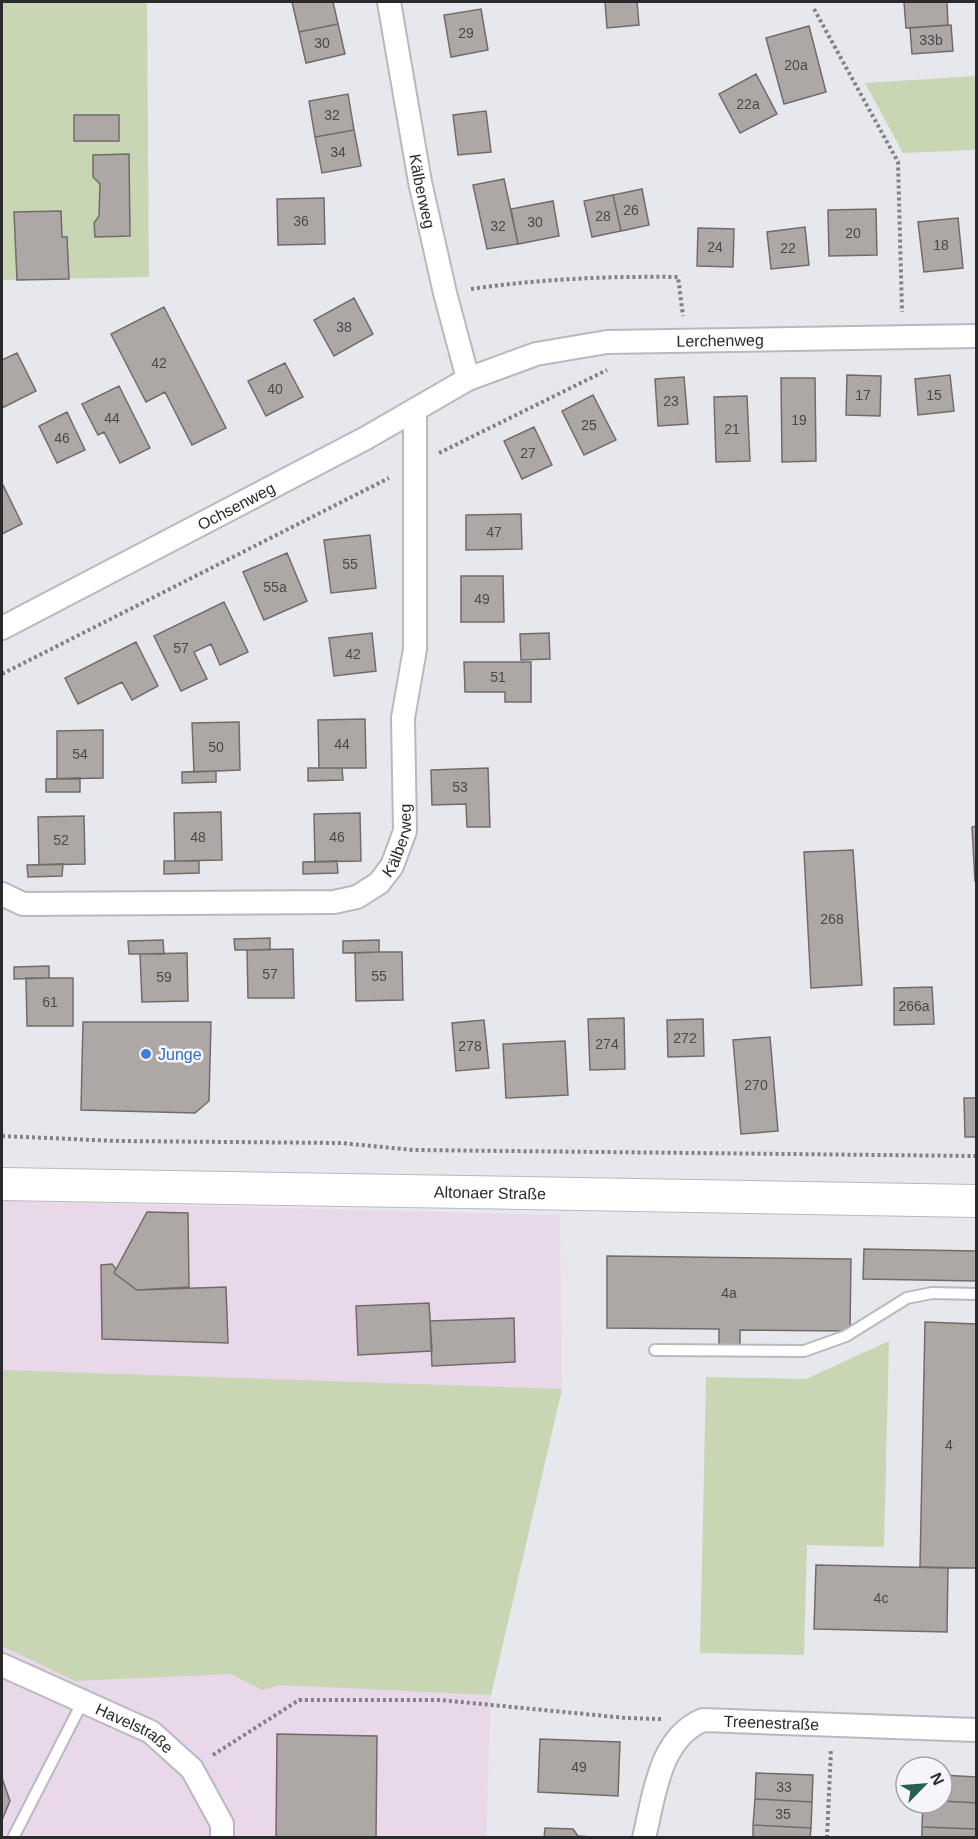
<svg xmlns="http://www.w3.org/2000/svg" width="978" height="1839" font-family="Arial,sans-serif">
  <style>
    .industrial { fill: #e9d8ea }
    .green { fill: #c8d6b4 }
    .building { fill: #ada7a5; stroke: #716c6a; stroke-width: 1.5 }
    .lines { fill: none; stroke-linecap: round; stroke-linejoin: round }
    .service-casing { stroke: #b8b8be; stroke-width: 14 }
    .minor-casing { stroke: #b8b8be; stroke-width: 26 }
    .secondary-casing { stroke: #b8b8be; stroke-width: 34 }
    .path { stroke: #818285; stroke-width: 4; stroke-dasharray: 3 3; stroke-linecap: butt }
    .service { stroke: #fff; stroke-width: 10 }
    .minor { stroke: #fff; stroke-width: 22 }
    .secondary { stroke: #fff; stroke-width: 32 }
    .shop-dot { fill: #3f7fe0; stroke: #f5f5fb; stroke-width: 2 }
    .labels { text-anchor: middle; stroke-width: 5; stroke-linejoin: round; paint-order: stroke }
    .number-label { font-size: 14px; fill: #4b494a }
    .street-label { font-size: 16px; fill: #2a2a2c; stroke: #f5f5fb }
    .shop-label { font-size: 16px; fill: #366cbe; stroke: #f5f5fb; text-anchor: start }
  </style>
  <rect width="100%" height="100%" fill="#e7e8ed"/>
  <path class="industrial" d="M2 1201 560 1215 562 1389 491 1695 486 1837 2 1838Z"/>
  <path class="green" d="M2 2H147L149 277 2 280Z
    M976 76V150L903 153 865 83Z
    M889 1341 884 1547 807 1545 804 1655 700 1653 706 1377 806 1379Z
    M2 1370 562 1389 491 1695 281 1685 262 1690 231 1674 75 1681 2 1646Z"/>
  <path class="building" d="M292 2H333L338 24 299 32Z
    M605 2H637L639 25 607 28Z
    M904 2H947L948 25 906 28Z
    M481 9 488 50 451 57 444 15Z
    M338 24 345 54 306 63 299 32Z
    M951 25 953 51 912 54 910 28Z
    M809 26 826 92 784 104 766 38Z
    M756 74 777 114 740 133 719 94Z
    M348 94 354 130 315 137 309 101Z
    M486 111 491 152 458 155 453 115Z
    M74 115H119V141H74Z
    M354 130 361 166 322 173 315 137Z
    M129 154 130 236 95 237 94 223 99 216 100 184 93 177V155Z
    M504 179 518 244 487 249 473 185Z
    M642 189 649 225 621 231 613 195Z
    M613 195 621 231 592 237 584 201Z
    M324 198 325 244 278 245 277 199Z
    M553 201 559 236 518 244 511 209Z
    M876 209 877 255 829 256 828 210Z
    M61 211 62 237H67L69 279 17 280 14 212Z
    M958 218 963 268 924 272 918 222Z
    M805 227 809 265 771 269 767 232Z
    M698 228 734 229 733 267 697 266Z
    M354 298 373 334 334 356 314 320Z
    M164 307 226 428 192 445 165 392 146 402 111 334Z
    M17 353 36 391 2 408V360Z
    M285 363 303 397 266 416 248 381Z
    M847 375 881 376 880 416 846 415Z
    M950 375 954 411 918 415 915 379Z
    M684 377 688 424 658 426 655 379Z
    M781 378H815L816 461 782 462Z
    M119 386 150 448 120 463 104 432 98 435 82 404Z
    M593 395 616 440 584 455 562 411Z
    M747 396 750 461 716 462 714 397Z
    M67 412 85 450 57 463 39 426Z
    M534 427 552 465 522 479 504 441Z
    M2 483 22 524 2 534Z
    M521 514 522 549 466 550V515Z
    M370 535 376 588 331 593 324 540Z
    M287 553 307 601 264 620 243 572Z
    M461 576H503L504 622H461Z
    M224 602 248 652 220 665 211 644 194 652 207 679 181 691 154 636Z
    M372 633 376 671 334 676 329 638Z
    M549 633 550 659 521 660 520 634Z
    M136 642 158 686 132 700 122 682 78 704 65 678Z
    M464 662H531V702H505V692H465Z
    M365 719 366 768H319L318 720Z
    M239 722 240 770 194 772 192 723Z
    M103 730V778L57 779V731Z
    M308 768H342L343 780 308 781Z
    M488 768 490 827H467L466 804 432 805 431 770Z
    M216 771V782L182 783V772Z
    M80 778V792H46V779Z
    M221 812 222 860 175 861 174 813Z
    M360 813 361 861 315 862 314 814Z
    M84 816 85 864 39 865 38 817Z
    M976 826V881H975L972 827Z
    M853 850 862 985 811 988 804 852Z
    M164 861H199V873L164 874Z
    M337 861 338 873 303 874V862Z
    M63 864 62 876 28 877 27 865Z
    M270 938V950H235L234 939Z
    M163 940 164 954H129L128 941Z
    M379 940V952L343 953V941Z
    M293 949 294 998H248L247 950Z
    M379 952H402L403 1000 356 1001 355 953Z
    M187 953 188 1001 142 1002 140 954Z
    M49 966V978L14 979V967Z
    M26 978H73V1026H27Z
    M932 987 934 1024 894 1025V988Z
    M624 1018 625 1069 590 1070 588 1019Z
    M703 1019 704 1056 668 1057 667 1020Z
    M484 1020 489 1068 456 1071 452 1023Z
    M83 1022H211L209 1101 195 1113 81 1110Z
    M770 1037 778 1131 741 1134 733 1040Z
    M565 1041 568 1095 506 1098 503 1044Z
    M964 1098H976V1137H965Z
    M147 1212 188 1213 189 1287 137 1290 114 1273Z
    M864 1249 976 1251V1281L863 1279Z
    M607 1256 851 1259 850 1331 740 1330V1345H719V1329L607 1328Z
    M112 1264 116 1269 114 1273 137 1290 226 1287 228 1343 102 1339 101 1265Z
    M429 1303 432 1351 358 1355 356 1306Z
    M514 1318 515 1362 432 1366 430 1321Z
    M925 1322 976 1324V1568L920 1567Z
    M816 1565 948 1568 947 1632 814 1629Z
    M277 1734 377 1736 376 1838H276Z
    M540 1739 620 1742 618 1796 538 1792Z
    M756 1773 813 1775 812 1802 755 1799Z
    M942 1775 976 1777V1803L942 1801Z
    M2 1778 10 1801 2 1820Z
    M755 1799 812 1802 811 1828 753 1825Z
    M942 1801 976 1803V1829L922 1827 923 1803H942Z
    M753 1825 811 1828 810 1838H753Z
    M922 1827 976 1829V1838H922Z
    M545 1828 573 1829 578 1836 605 1838H544Z"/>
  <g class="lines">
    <g class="service-casing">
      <path id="service" d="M655 1350 804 1351 846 1336 907 1298 932 1293 976 1294
        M13 1838 83 1701"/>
    </g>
    <g class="minor-casing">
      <g id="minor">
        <path id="s1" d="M389 2 420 182 445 293 468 379"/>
        <path id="s2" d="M2 628 366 438 468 379 536 354 607 342 976 336"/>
        <path id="s3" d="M2 894 23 904 334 902 357 897 379 883 392 866 405 831 403 718 415 649V410"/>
        <path id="s4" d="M2 1665 151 1732 192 1769 222 1824V1838"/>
        <path id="s5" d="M644 1838C654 1797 659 1738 703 1720L976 1730"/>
      </g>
    </g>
    <g class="secondary-casing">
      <g id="secondary">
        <path id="s6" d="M2 1184 976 1201"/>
      </g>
    </g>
    <path class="path" d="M814 9 898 162 902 312
      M471 289C540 279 608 276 678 277L683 316
      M439 453 607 370
      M2 674 389 478
      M2 1136 117 1141 341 1143 413 1150 976 1156
      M213 1755 299 1700H440L626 1718 662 1719
      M827 1838 831 1749"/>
    <use href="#service" class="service"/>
    <use href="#minor" class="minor"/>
    <use href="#secondary" class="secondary"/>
  </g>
  <circle class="shop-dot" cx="146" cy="1054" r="6"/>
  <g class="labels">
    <g class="number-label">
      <text x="466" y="38">29</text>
      <text x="931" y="45">33b</text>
      <text x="322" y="48">30</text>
      <text x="796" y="70">20a</text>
      <text x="748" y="109">22a</text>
      <text x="332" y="120">32</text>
      <text x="338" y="157">34</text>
      <text x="631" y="215">26</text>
      <text x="603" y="221">28</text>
      <text x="301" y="226">36</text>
      <text x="535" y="227">30</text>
      <text x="498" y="231">32</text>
      <text x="853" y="238">20</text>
      <text x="941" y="250">18</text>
      <text x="715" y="252">24</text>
      <text x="788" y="253">22</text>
      <text x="344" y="332">38</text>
      <text x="159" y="368">42</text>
      <text x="275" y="394">40</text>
      <text x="863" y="400">17</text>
      <text x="934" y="400">15</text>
      <text x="671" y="406">23</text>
      <text x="112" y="423">44</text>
      <text x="799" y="425">19</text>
      <text x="589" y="430">25</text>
      <text x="732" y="434">21</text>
      <text x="62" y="443">46</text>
      <text x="528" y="458">27</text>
      <text x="494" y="537">47</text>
      <text x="350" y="569">55</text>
      <text x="275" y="592">55a</text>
      <text x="482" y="604">49</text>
      <text x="181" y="653">57</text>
      <text x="353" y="659">42</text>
      <text x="498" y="682">51</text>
      <text x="342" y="749">44</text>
      <text x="216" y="752">50</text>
      <text x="80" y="759">54</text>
      <text x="460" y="792">53</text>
      <text x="198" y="842">48</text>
      <text x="337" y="842">46</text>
      <text x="61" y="845">52</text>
      <text x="832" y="924">268</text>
      <text x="270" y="979">57</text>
      <text x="379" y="981">55</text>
      <text x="164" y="982">59</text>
      <text x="50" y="1007">61</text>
      <text x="914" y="1011">266a</text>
      <text x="685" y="1043">272</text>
      <text x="607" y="1049">274</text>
      <text x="470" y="1051">278</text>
      <text x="756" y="1090">270</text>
      <text x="729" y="1298">4a</text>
      <text x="949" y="1450">4</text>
      <text x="881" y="1603">4c</text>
      <text x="579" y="1772">49</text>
      <text x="784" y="1792">33</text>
      <text x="783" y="1819">35</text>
    </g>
    <g class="street-label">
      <text dy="6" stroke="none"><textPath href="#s1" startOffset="192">Kälberweg</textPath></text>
      <text dy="6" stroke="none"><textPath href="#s2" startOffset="786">Lerchenweg</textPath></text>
      <text dy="6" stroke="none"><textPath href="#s2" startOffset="264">Ochsenweg</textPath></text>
      <text dy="6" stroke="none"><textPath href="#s3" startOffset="432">Kälberweg</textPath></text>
      <text dy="6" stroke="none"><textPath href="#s6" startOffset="488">Altonaer Straße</textPath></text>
      <text dy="6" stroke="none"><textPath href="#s5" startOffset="206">Treenestraße</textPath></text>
      <text dy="6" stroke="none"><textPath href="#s4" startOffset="147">Havelstraße</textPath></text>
    </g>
    <g class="shop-label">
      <text x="158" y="1060">Junge</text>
    </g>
  </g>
  <rect width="978" height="1839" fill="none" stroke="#2a2a2c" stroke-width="6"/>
  <g transform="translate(924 1785) rotate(65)"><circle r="28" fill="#f5f5fb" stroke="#a4a4a8" stroke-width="1.5"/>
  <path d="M0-4.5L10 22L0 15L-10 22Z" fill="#25634f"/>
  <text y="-9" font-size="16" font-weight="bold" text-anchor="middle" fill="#2a2a2c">N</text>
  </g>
</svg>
